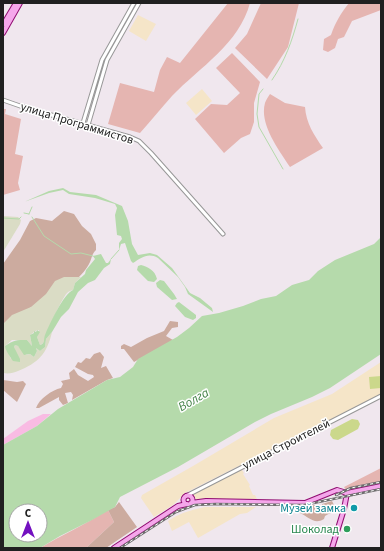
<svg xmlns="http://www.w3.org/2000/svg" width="384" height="551" font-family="'Source Sans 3',sans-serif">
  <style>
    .grass { fill: #e5b5b1 }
    .forest { fill: #ccab9f }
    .wetland { fill: #dadcc5 }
    .sand { fill: #f9bbe3 }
    .park { fill: #f5e5c8 }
    .pitch { fill: #cbd88b }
    .water { fill: #b5daab; fill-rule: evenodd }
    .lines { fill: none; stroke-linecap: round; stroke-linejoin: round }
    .stream { stroke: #b5daab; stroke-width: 1 }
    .minor-casing { stroke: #979797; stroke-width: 5 }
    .major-casing { stroke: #900c71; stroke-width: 6 }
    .minor { stroke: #fff; stroke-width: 3 }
    .major { stroke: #f5a7eb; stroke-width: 4 }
    .rail-casing { stroke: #6e6e6e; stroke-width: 2.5 }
    .rail { stroke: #fff; stroke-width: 1; stroke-dasharray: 3; stroke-linecap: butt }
    .culture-dot { fill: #0f9aa8; stroke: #fff; stroke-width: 1.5 }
    .leisure-dot { fill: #2e9e5b; stroke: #fff; stroke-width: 1.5 }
    .labels { text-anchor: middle; stroke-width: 3; stroke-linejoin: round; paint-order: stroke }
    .street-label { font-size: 12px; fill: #202020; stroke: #fff }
    .culture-label { font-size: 12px; fill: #0d838f; stroke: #fff; text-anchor: end }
    .leisure-label { font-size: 12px; fill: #27864d; stroke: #fff; text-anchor: end }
    .water-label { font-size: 13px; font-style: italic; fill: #428246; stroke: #fff }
  </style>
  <rect width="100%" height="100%" fill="#f0e7ee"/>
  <path class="grass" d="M228 3H250C239 44 200 67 172 96 161 108 151 121 140 133L108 124 120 83 154 92 160 70 167 57 180 63Z
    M261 3H299L288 47 267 79 235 48 247 34Z
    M349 3H381V10L352 21 344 37 338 39 335 48 328 52 323 50 324 39 331 35C335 23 341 13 349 3Z
    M232 53 260 82 254 103V122L250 134 241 138 224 153 195 119 211 104 227 105 240 93 216 68Z
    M270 94 285 103 305 107C306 123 314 135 323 148L290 167C279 150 259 124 265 103 266 100 268 97 270 94Z
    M3 109H6L5 114 21 119 15 154 23 156 18 183 20 190 3 195Z
    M381 468V481L353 487 346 490 344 487Z
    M108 510 114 522 86 548H40C62 535 86 524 108 510Z"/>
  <path class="forest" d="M64 211 74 214 82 226 91 234 96 244V250C92 254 92 257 90 262 87 269 81 275 75 281L3 324V264L20 240 30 221 36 218 52 221Z
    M170 321 178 322V327L172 328 166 336 173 340 168 343 134 362 124 349H121V346L124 344 131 347 147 338 164 331Z
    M100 352 104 357 101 368 106 366 113 378 107 380 72 400 73 395 71 392 65 393 68 403 63 405 59 400V397L39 408H36C39 399 52 390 61 388L63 384 61 381 70 379 69 373 74 369 78 375 88 381 94 377 93 375 88 374 75 367 78 362 81 363 86 358 90 359 94 354Z
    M3 380 17 382 23 381 26 384 17 402 3 390Z
    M332 501 334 505 332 512 325 516 324 519C314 525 309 517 300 513 296 512 291 512 287 511L286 509 315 505 319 507 322 506V504Z
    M119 502 137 527 106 548H86L114 522 108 510 115 507Z"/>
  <path class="wetland" d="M3 216 18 217 21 220 20 224 3 252Z
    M64 277H81L75 283 73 290C70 291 69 291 67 293 61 300 45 334 45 342L40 345 37 337 39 330H37L30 335 32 346 27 340H12L5 346 11 359 15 351 14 347 15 345 18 346 26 355 30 354 34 357 37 351 36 348 40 351 45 347 46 339 52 332C47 354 38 363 18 371 13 373 9 374 3 373V324L12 315 31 307 46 294 55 281Z"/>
  <path class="sand" d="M43 414H51L37 426 3 445V439L28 421Z"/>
  <path class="park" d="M138 15 156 24 146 41 129 31Z
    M202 89 212 101 196 115 186 103Z
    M381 362V394L185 493 173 505 154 517 141 498 142 495 193 466 274 418 332 394Z
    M239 470H242L244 473 243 474 250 485 249 486 253 495H255L257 499 256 500H197L192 496 193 494Z
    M205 507H256L247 513 240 514 198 538 189 522 172 531 168 521C180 513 191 510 205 507Z"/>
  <path class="pitch" d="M381 376V388L370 389 369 377Z
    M352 419 358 420 360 424 358 429 338 440 333 439 330 435 331 430Z"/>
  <path class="water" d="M63 188 70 192 96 195 122 206 128 221 132 244 138 255 150 253 157 255 172 268 190 293 200 298 212 308 213 312 188 294 185 287 178 277 158 258C148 252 141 258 133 263L131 261 125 243 121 244 119 250V243L122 239 121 236 117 235 115 215 117 208 115 204 95 198 69 194 63 190 49 193 24 202 49 191Z
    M381 237V354L330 388 312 397 271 414 255 422 178 467 120 497 115 507 92 520 60 536 40 548H3V445L37 426 58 409 107 380 120 377 133 367 138 359 177 337 189 328 202 316 219 313 243 306 261 299 276 296 292 285 309 280 318 271 335 260 374 244ZM16 511H40V535H16Z
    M101 254 106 263H108L111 259 110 264 104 268 95 280 88 283 78 292 69 309 61 317 52 332 46 339 45 347 40 351 36 348 37 351 34 357 30 354 24 355 18 346 15 345 14 347 20 359V362L13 361C11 358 5 350 5 346 14 340 16 340 27 340L32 346 30 335 34 333V331L36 332 37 330 40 332 37 337 40 345C46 343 43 340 45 335 49 325 64 293 73 290L75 283 85 274 86 270 95 259 93 256Z
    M141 265C148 267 155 270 157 279L154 282 148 281 137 270 138 266Z
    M160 280 164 281 174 294 177 299 172 300 157 287 156 283Z
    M179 302 196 315V318L193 320 185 317 175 306 177 303Z"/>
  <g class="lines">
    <path class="stream" d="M302 3H303
      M3 5 4 3
      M272 80C285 61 292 41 298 19
      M263 89 259 94 257 114 259 127 283 169
      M24 213 29 214
      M29 214 32 207
      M32 217 44 236 71 254 81 253 93 256
      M3 218 19 219 21 217
      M111 259 119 250"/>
    <g class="minor-casing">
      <path id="minor" d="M3 100 23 107 130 137 139 141 151 153 223 234
        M83 123 102 60 134 3
        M88 125 107 60 139 3
        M186 496 381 396"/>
    </g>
    <g class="major-casing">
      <path id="major" d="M3 25 16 3
        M3 33 20 3
        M347 493 381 486
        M183.5 500a4.5 4.5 0 1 1 9 0a4.5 4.5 0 1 1-9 0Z
        M191 503 206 501 305 503 337 490 347 493
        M114 548 178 506 187 504
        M332 548 344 509 347 493"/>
    </g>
    <use href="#minor" class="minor"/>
    <use href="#major" class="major"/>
    <g class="rail-casing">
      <path id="rail" d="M336 495 351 488 381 482
        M120 548 176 512 195 505 216 504 304 505 381 489"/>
    </g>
    <use href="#rail" class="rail"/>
  </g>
  <circle class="culture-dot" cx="354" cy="508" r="4"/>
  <circle class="leisure-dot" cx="347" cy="529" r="4"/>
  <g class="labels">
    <g class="street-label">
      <text transform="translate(77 123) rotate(17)" y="4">улица Программистов</text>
      <text transform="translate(286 444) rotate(-27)" y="4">улица Строителей</text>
    </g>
    <g class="culture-label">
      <text x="346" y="512">Музей замка</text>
    </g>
    <g class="leisure-label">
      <text x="339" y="533">Шоколад</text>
    </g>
    <g class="water-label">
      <text transform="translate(193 399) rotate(-30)" y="5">Волга</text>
    </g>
  </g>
  <rect width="384" height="551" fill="none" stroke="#202020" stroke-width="8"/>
  <g transform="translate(28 523)"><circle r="19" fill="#ffffff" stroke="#a6a6a6"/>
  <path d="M0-3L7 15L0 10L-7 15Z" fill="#7310c0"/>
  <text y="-6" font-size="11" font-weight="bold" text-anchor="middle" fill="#202020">С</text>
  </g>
</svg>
